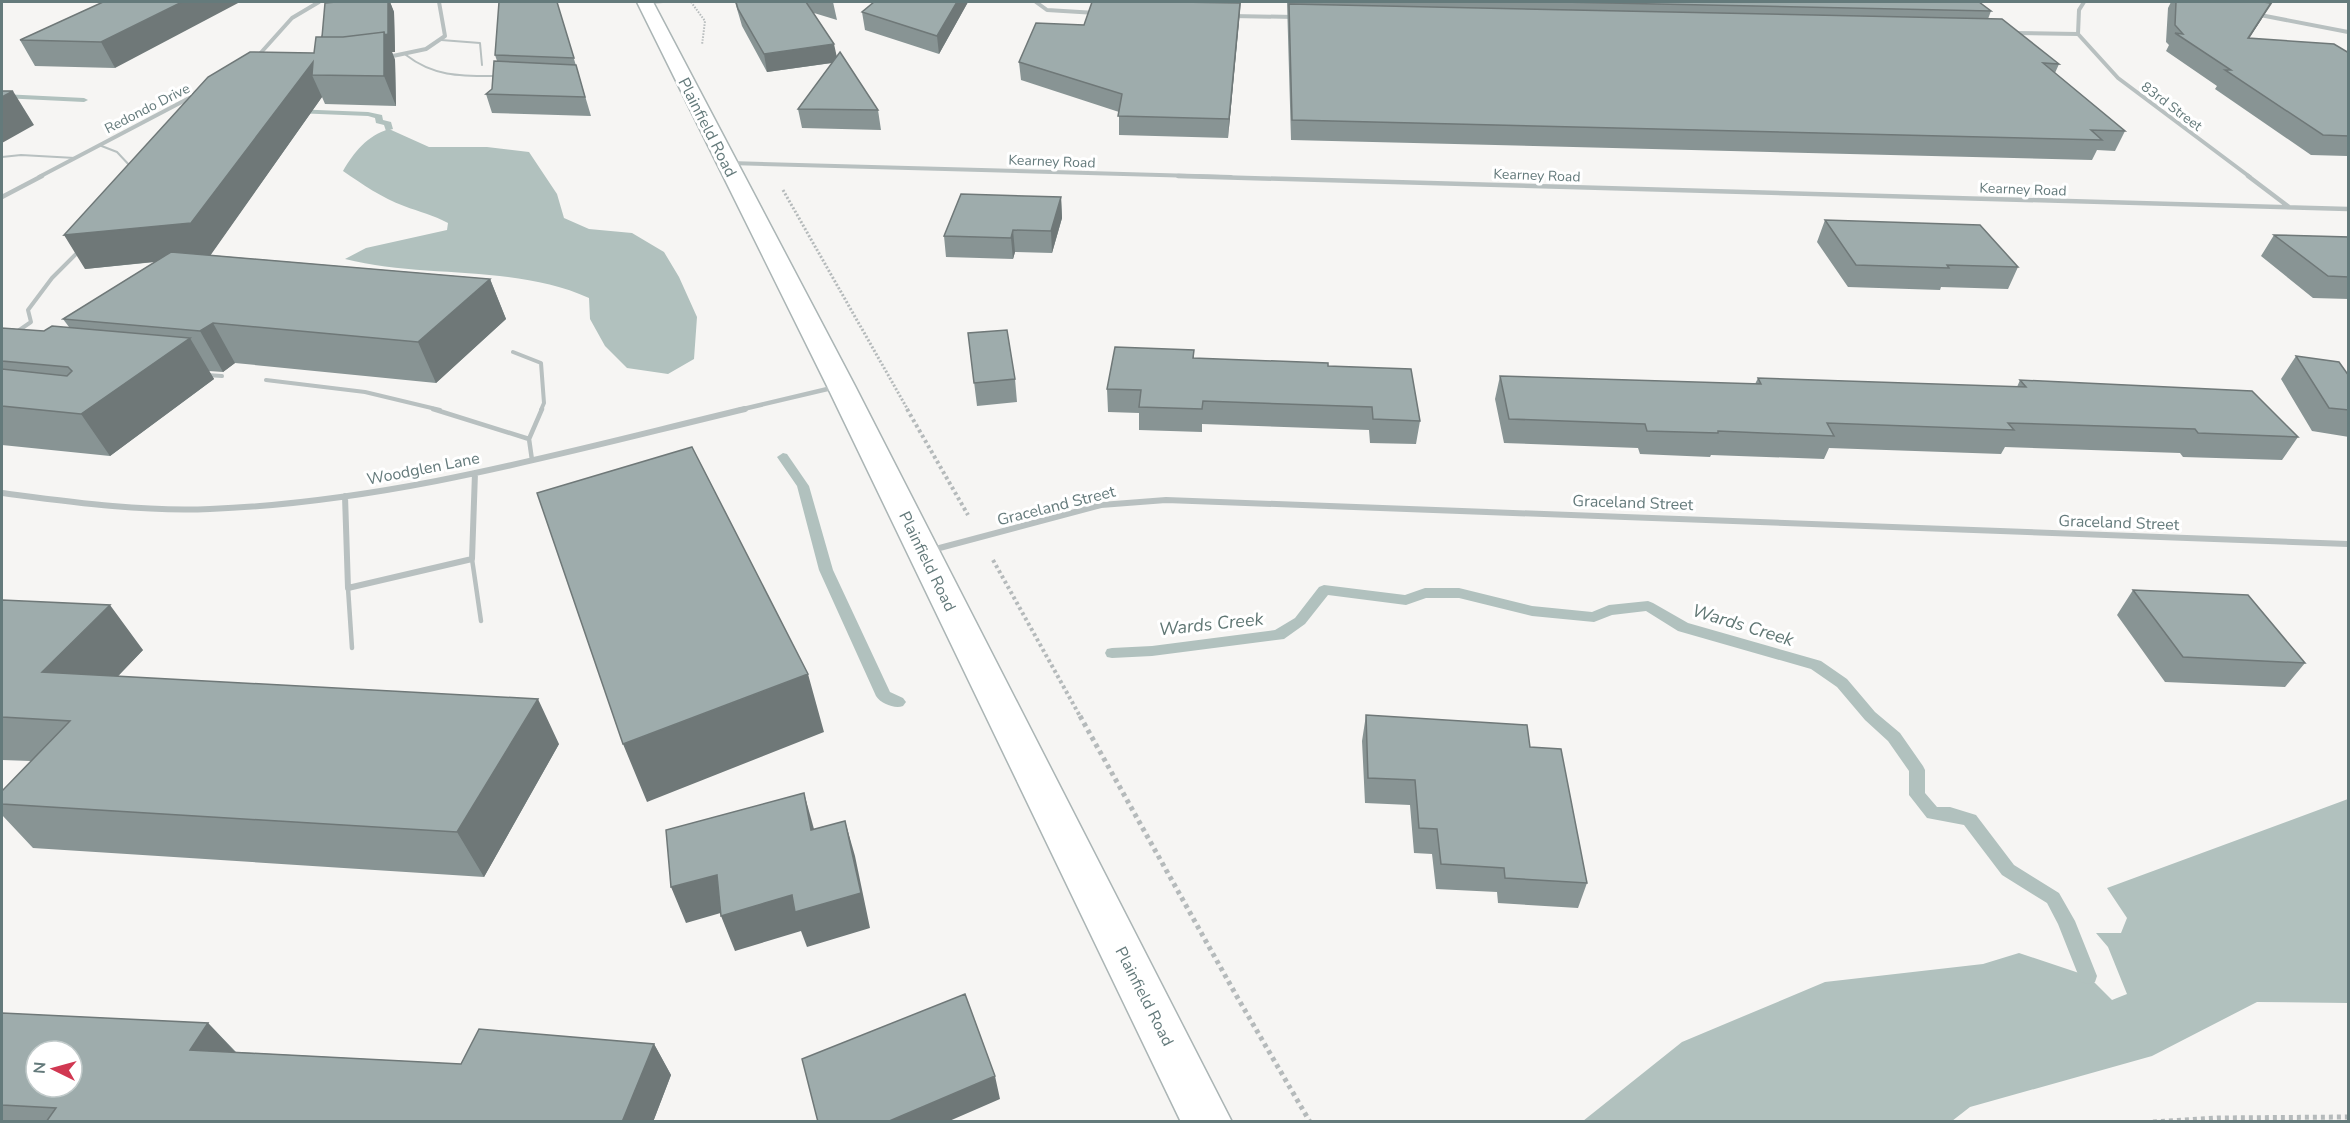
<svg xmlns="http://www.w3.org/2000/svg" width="2350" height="1123" font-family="'Nunito Sans',sans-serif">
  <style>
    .water { fill: #b1c1be }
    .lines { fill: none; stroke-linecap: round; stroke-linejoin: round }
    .stream { fill: #b1c1be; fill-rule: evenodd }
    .secondary-casing { stroke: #abb5b5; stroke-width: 3 }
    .path-far3 { stroke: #b5babb; stroke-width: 2; stroke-dasharray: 1.5 1.5; stroke-linecap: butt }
    .path-far2 { stroke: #b5babb; stroke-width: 3; stroke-dasharray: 2 2; stroke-linecap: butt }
    .path-far1 { stroke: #b5babb; stroke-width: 4; stroke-dasharray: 3 3; stroke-linecap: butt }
    .path { stroke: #b5babb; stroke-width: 5; stroke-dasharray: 4 4; stroke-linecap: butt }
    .lane-far2 { stroke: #b8c0c0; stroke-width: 2 }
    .lane-far1 { stroke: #b8c0c0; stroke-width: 4 }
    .lane { stroke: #b8c0c0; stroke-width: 4.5 }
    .street-far2 { stroke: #b8c0c0; stroke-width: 4 }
    .street-far1 { stroke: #b8c0c0; stroke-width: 4.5 }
    .street { stroke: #b8c0c0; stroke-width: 6 }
    .secondary { fill: #fff; fill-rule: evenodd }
    .wall { fill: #889494 }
    .shaded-wall { fill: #6f7878 }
    .building { fill: #9eacac; stroke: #6f7878; stroke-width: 1.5; fill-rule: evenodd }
    .labels { text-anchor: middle; stroke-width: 6; stroke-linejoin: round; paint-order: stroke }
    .far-street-label { font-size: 14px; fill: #647a7b; stroke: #fff }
    .street-label { font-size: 16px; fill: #647a7b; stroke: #fff }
    .water-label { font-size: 18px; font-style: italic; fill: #5f7673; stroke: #fff }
  </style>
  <rect width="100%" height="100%" fill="#f6f5f3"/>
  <path class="water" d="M389 129 429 147H487L529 152 557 194 564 218 589 229 632 233 664 252 679 277 697 317 694 359 668 374 627 368 605 346 590 319 589 298C515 264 424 279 345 259L366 248 447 230 448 223C433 215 420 212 404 206 382 198 362 184 343 171 354 152 367 136 389 129Z
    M2348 799V1003L2257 1002 2152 1056 1970 1107 1952 1121H1583L1682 1042 1825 982 1983 964 2019 953 2088 976 2112 1000 2127 994 2108 947 2096 933H2121L2127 918 2107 888Z"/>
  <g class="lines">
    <path class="stream" d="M2 94 84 98 88 100 84 102 2 98Z
      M292 109 368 112 382 115 383 120 391 122 393 129 386 131 384 125 376 123 375 118 368 116 295 113 291 111Z
      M783 453 787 454 809 486 833 570 890 692 903 698 906 702 903 706C895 709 881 704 876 696L819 570 797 486 777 457Z
      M1324 585 1405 595 1425 588H1459L1532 606 1592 612 1609 605 1648 601 1653 603 1688 623 1821 661 1847 679 1875 712 1900 733 1923 766 1925 770V793L1937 807H1950L1976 815 2014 865 2059 893 2075 921 2097 976 2095 982 2088 984 2081 982 2058 924 2047 903 2002 875 1964 825 1927 818 1909 795V771L1888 741 1865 720 1837 687 1811 669 1678 631 1646 611 1612 615 1594 622 1532 616 1459 598H1426L1406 605 1328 595 1305 624 1284 639 1152 656 1112 658 1107 657 1105 653 1107 649 1112 648 1152 646 1275 630 1295 618 1319 587Z"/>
    <g class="secondary-casing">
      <path id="secondary" d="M637 2H653L855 386 1232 1122H1181L827 386Z"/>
    </g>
    <path class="path-far3" d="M691 2 705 21 702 45"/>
    <path class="path-far2" d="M783 190 908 410"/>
    <path class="path-far1" d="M907 409 968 515
      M993 560 1081 718"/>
    <path class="path" d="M1080 716 1236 995 1310 1122
      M2153 1122 2218 1118 2348 1117"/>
    <path class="lane-far2" d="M649 3 663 2
      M441 40 480 43 482 65
      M406 55C434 77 462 76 496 76
      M99 145 117 152 131 167
      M2 157 21 155 75 158"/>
    <path class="lane-far1" d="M15 333 31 322 28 310 52 278 80 250
      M513 352 541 363 544 403 541 410
      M207 375 222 376
      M266 380 365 392 440 410"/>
    <path class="lane" d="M433 409 529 439 532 460
      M529 439 542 409
      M472 559 481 621
      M348 588 352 648"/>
    <path class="street-far2" d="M1036 2 1047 10 1096 13
      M2084 2 2079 10 2078 34 2118 78 2250 177
      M2255 14 2348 32
      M1232 16 1294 17
      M2012 33 2078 34
      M257 57 292 18 319 2
      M388 57 426 49 445 36 439 2
      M730 163 1231 177
      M39 177 195 95"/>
    <path class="street-far1" d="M1178 176 2348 209
      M2248 176 2289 207
      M2 197 42 176
      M739 410 836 387"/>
    <path class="street" d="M2 493C71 502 141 512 210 509 392 502 569 451 745 409
      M345 496 348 588 472 559 475 473
      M932 550 1101 505 1166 500 2348 544"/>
    <use href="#secondary" class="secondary"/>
  </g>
  <path class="wall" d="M103 2 115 68 35 66 20 40Z
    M336 2H390L394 12 395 52H392L395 60 396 106 325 104 322 97 210 255 490 279 506 319 436 383 235 363 223 372 209 371 214 379 110 456 2 445V328L44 331 69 327 63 319 155 262 85 269 314 53Z
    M557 2 591 116 492 113 486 94 492 89 497 61 495 55Z
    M735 2H833L837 20 814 13 837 57 878 110 881 130 802 128 798 109 832 63 767 72 742 26Z
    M968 2 939 54 865 30 862 12Z
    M1092 2H1241L1228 138 1119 135V112L1021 80 1019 62 1084 25Z
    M1287 2H1979L1991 11 1988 19 2059 64 2055 73 2125 131 2115 151 2097 150 2092 160 1291 140Z
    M2171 2H2273L2249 38 2349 53V157L2347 156 2311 155 2215 89 2217 86 2166 51 2169 45 2166 42 2168 8Z
    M1061 197 1062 218 1052 253 1015 252 1013 259 946 257 944 236Z
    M1825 220 2018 267 2008 289 1941 287 1940 290 1848 287 1817 242Z
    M2274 235 2349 237V299L2313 298 2261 256Z
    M968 333 1015 379 1017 402 977 406Z
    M1194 350V358L1328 366 1420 421 1416 444 1370 443 1369 430 1202 424V432L1139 430V413L1108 412 1107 389Z
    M2296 356 2349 376V437L2312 431 2281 379Z
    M1500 376 1755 384 1758 378 2017 387 2020 380 2298 437 2282 460 2183 457 2180 453 2005 447 2001 454 1829 448 1824 459 1711 455 1710 457 1640 454 1638 448 1504 443 1495 399Z
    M2133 590 2305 663 2285 687 2165 682 2117 615Z
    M2 600 143 650 118 676 559 744 484 877 33 848 2 815V791L31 761 2 760Z
    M1366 715 1530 747 1587 883 1578 908 1498 903 1497 892 1436 889 1432 854 1414 853 1410 805 1365 803 1362 741Z
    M2 1013 208 1023 236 1052 461 1064 654 1044 671 1075 653 1122H2Z"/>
  <path class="shaded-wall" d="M182 2H240L115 68 101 42Z
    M388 2H390L394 12 395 52H392L395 60 396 106 384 76 329 57Z
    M957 2H968L939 54 937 36Z
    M1240 3 1239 20 1228 138 1229 119Z
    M2271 3 2261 20 2238 56 2248 38Z
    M834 44 838 62 767 72 764 54Z
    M313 62 312 75 322 97 210 256 85 269 64 235Z
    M13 91 34 125 2 143V97Z
    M1061 197 1062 218 1052 253 1051 231Z
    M1013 230 1015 252 1013 259 1011 238Z
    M490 279 506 319 436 383 418 342Z
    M213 323 235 363 223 372 200 331Z
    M190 338 214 379 110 456 81 414Z
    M110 605 143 650 79 717 42 672Z
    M808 674 824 732 647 802 623 744Z
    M538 699 559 744 484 877 457 832Z
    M804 793 814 829 822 866 811 830Z
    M845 821 855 856 870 928 807 947 801 931 735 951 721 916Z
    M717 875 731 910 686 923 671 887Z
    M208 1023 238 1055 190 1050Z
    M654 1044 671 1075 653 1122H622Z
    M995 1076 1000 1099 947 1122H887Z"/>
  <path class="building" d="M103 2H182L101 42 20 40Z
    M336 2H388V34L385 35 384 32 343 37H322L325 3Z
    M499 2H557L574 58 495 55Z
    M736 2H806L834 44 764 54 738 9Z
    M874 2H957L937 36 862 12Z
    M1092 2H1177L1240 3 1229 119 1118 116 1122 94 1019 62 1036 23 1084 25Z
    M1559 2H1979L1991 11Z
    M2176 2H2263L2271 3 2248 38 2334 44 2349 53V136L2323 135 2225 70H2231L2175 33 2183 34 2175 25Z
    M1289 4 2002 19 2059 64 2043 63 2125 131 2091 130 2102 140 1292 120Z
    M384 32V76L312 75 313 62 191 223 64 235 208 77 250 52 314 53 316 37H343Z
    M840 52 878 110 798 109Z
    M494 61 576 65 585 97 486 94 492 89Z
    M2 91H13L2 97Z
    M961 194 1061 197 1051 231 1013 230 1011 238 944 236Z
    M1825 220 1980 225 2018 267 1947 265 1949 268 1856 265Z
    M2274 235 2349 237V277L2328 276Z
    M171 252 490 279 418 342 213 323 200 331 63 319Z
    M52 326 190 338 81 414 2 406V369L67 376 72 371 68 367 2 361V328L44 331Z
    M1007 330 1015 379 974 383 968 333Z
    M1115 347 1194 350 1193 358 1328 363V366L1411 369 1420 421 1373 419 1372 407 1203 401 1202 409 1139 407 1141 390 1107 389Z
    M2296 356 2339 362 2349 376V410L2329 408Z
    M1500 376 1761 384 1758 378 2026 387 2020 380 2252 391 2298 437 2198 433 2195 429 2008 423 2014 430 1827 423 1834 436 1718 431V433L1647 431 1645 424 1509 419Z
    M692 447 808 674 623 744 537 493Z
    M2133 590 2248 595 2305 663 2183 657Z
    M2 600 110 605 42 672 538 699 457 832 2 804V791L70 721 2 717Z
    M1366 715 1527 725 1530 747 1561 749 1587 883 1505 878 1504 868 1441 864 1437 829 1419 828 1415 780 1368 778Z
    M804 793 811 830 845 821 861 893 795 912 792 895 721 916 717 875 671 887 666 830Z
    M965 994 995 1076 887 1122H818L802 1059Z
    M2 1013 208 1023 190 1050 461 1064 479 1029 654 1044 622 1122H46L56 1108 2 1105ZM36 1051H72V1087H36Z"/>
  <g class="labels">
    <g class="far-street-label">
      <text transform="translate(2172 106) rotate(37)" y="5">83rd Street</text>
      <text transform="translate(147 108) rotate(-27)" y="5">Redondo Drive</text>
      <text transform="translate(1052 161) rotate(2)" y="5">Kearney Road</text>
      <text transform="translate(1537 175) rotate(2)" y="5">Kearney Road</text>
      <text transform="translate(2023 189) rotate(2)" y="5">Kearney Road</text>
    </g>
    <g class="street-label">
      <text transform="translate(708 127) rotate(63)" y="6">Plainfield Road</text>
      <text transform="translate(423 468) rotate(-11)" y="6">Woodglen Lane</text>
      <text transform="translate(1633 502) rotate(2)" y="6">Graceland Street</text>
      <text transform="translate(1056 505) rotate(-14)" y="6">Graceland Street</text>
      <text transform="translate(2119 522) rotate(2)" y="6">Graceland Street</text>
      <text transform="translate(928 561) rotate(64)" y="6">Plainfield Road</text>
      <text transform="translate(1145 996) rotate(63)" y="6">Plainfield Road</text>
    </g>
    <g class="water-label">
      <text transform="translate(1211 624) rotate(-6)" y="6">Wards Creek</text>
      <text transform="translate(1743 625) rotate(17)" y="6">Wards Creek</text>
    </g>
  </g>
  <rect width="2350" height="1123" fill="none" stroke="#647a7b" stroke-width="6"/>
  <g transform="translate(54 1069) rotate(275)"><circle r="28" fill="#ffffff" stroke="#c1caca" stroke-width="1.5"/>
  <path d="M0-4.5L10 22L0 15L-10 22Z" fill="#d13852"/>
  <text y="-9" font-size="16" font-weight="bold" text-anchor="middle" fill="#647a7b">N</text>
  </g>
</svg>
